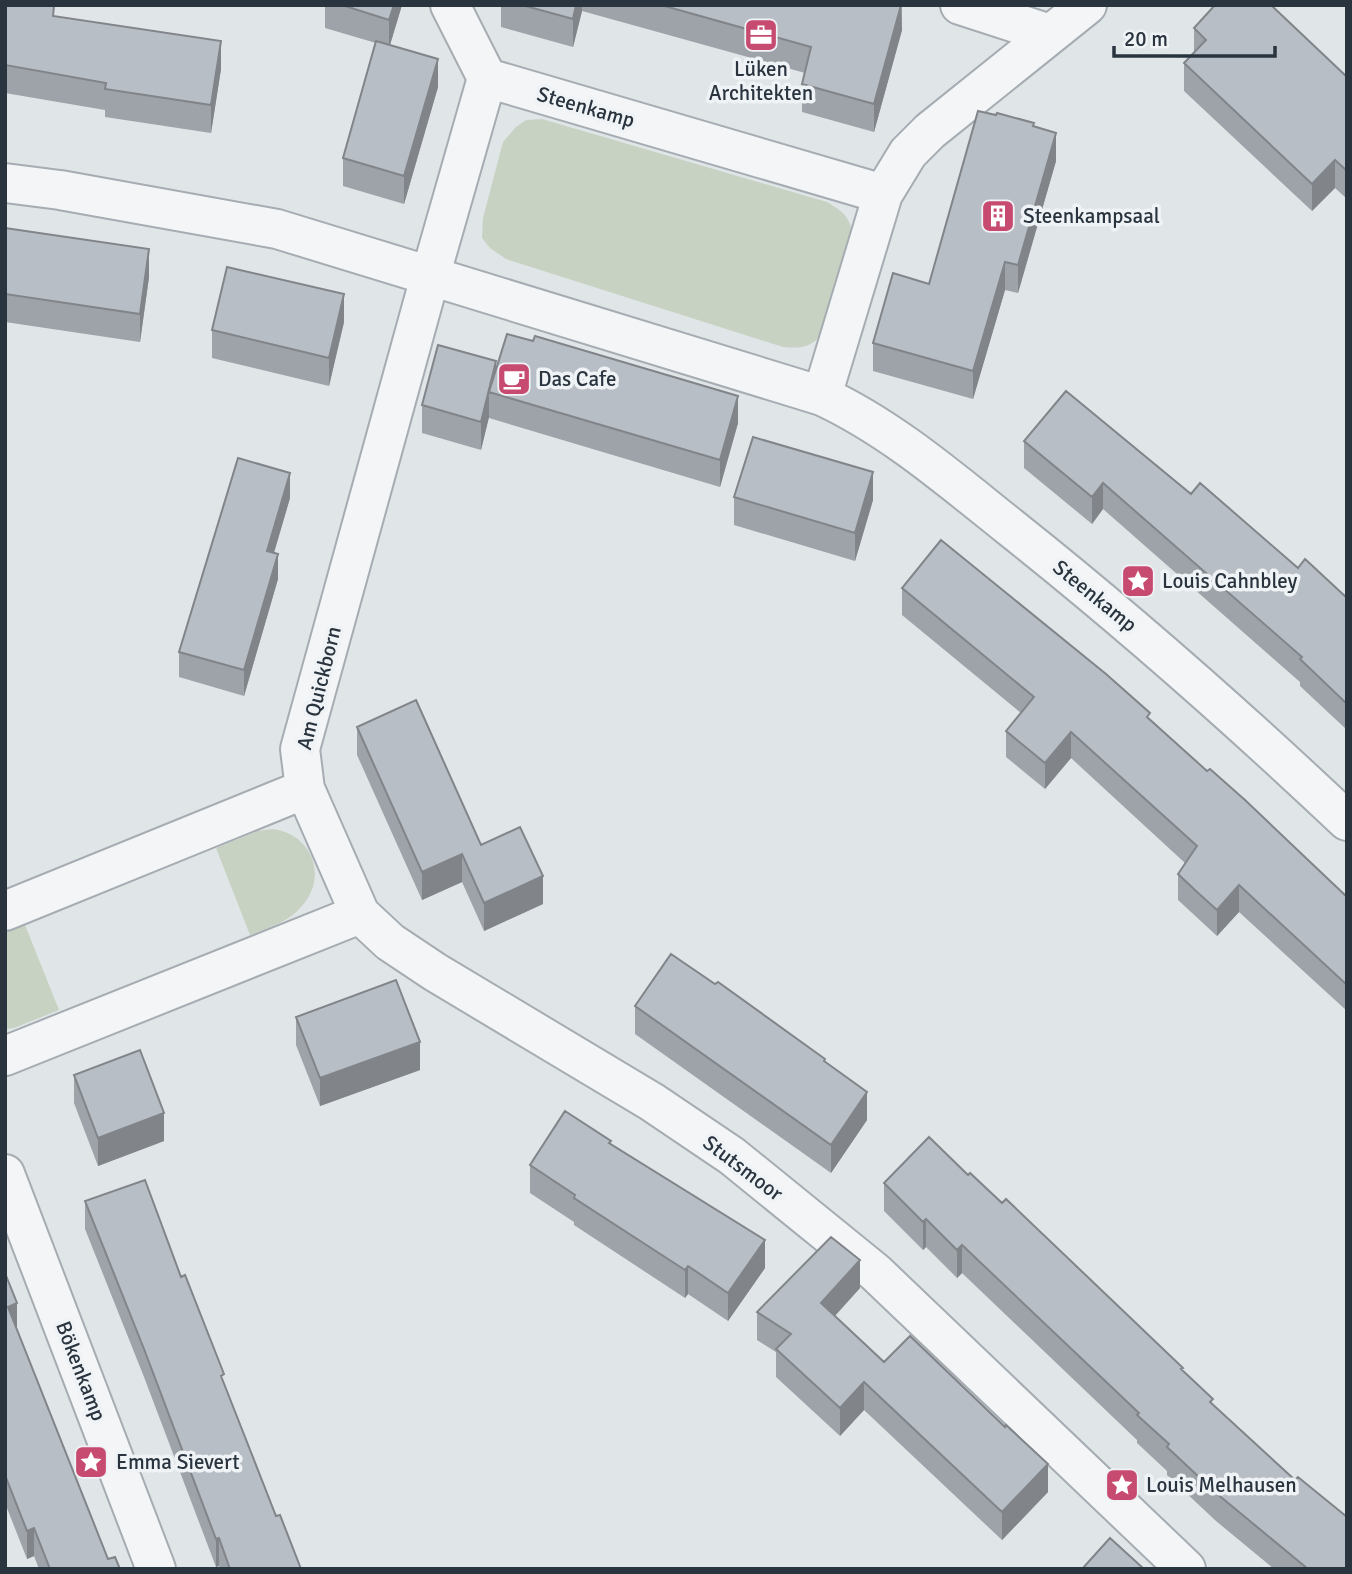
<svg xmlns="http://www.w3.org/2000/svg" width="1352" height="1574" font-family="Signika,sans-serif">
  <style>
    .green { fill: #c8d2c2 }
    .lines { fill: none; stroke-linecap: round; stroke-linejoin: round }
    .minor-casing { stroke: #a5acb2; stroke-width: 42 }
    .minor { stroke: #f3f5f7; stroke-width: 38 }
    .wall { fill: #9ea3a9 }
    .shaded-wall { fill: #81858a }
    .building { fill: #b8bec5; stroke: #81858a; stroke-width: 2 }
    .labels { text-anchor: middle; stroke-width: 7; stroke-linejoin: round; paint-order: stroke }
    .poi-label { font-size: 21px; fill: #29343f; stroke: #eff3f6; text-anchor: start }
    .street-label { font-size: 21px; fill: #29343f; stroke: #eff3f6 }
  </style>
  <rect width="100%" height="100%" fill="#e0e5e8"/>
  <path class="green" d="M542 119 827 202C837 208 846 213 850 224 856 240 829 324 818 338 808 349 796 348 783 347L506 259 490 248 482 238 483 218 503 142 516 127 526 120Z
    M272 829C311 833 329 876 302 906 289 922 268 928 250 935L216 848 257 831Z
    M25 925 59 1010 14 1028 5 1029V933Z"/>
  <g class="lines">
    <g class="minor-casing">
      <path id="minor" d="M450 5 487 78
        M960 5 1050 34
        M487 78 883 194
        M5 183 60 190 277 229 822 396C891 428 951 480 1010 527 1127 620 1238 718 1347 821
        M822 396 883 194 908 153 930 131 1087 5
        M305 789 360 914 390 942 435 972 652 1102 732 1156 875 1272 1186 1569
        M5 911 305 789 300 749 430 277 487 78
        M5 1056 360 914
        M5 1174 156 1569"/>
    </g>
    <use href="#minor" class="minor"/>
  </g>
  <path class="wall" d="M5 5 54 16 221 69 211 133 105 117V110L5 93Z
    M325 5H402L390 45 438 87 404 204 343 186V158L376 43 325 28Z
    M501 5H902V30L874 132 802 112V84L805 73 582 11 573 47 501 27Z
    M1194 28 1347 77V199L1335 188 1312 211 1184 91V63L1194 52Z
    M1034 126 1056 161 1018 293 1005 290 973 399 873 371V343L929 284Z
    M5 228 149 277 140 342 5 322Z
    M344 322 329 386 212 358V330Z
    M496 368 738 423 720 487 489 418V417L481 450 422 433V405Z
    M1024 441 1191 494 1298 568 1347 598V730L1300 686V682L1103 509 1092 524 1024 468Z
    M734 497 873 500 855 561 734 525Z
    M290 498 274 553 278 579 244 696 179 677V652Z
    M902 588 1150 720 1347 897V1011L1239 912 1217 936 1178 900V874L1185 863 1071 758 1045 789 1006 757V731L1021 713 902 615Z
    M357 727 543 904 484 931 462 882 422 900 357 755Z
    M635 1006 825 1061 867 1120 831 1173 635 1034Z
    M296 1017 420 1070 320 1106 296 1045Z
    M74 1075 164 1141 98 1166 74 1103Z
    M611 1144 765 1268 728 1321 688 1294 685 1298 574 1225V1222L530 1193V1165Z
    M968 1175 1002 1203 1183 1371 1213 1405 1347 1569H1274L1216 1521 1167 1475V1471L1137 1443V1440L962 1273 957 1278 926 1247 923 1250 884 1211V1183Z
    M85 1201 181 1277 276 1516 301 1569H220L219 1566 216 1567 144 1377 85 1229Z
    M5 1273 17 1329 108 1559 120 1569H39L34 1556 27 1559 5 1503Z
    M860 1288 835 1316 884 1362 1048 1492 1002 1540 864 1410 840 1436 776 1377V1352L757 1340V1312Z"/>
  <path class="shaded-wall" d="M394 5H402L389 48V20Z
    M576 5H582V11L573 47V19Z
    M901 5 902 30 874 132V104Z
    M221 41V69L211 133V105Z
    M438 59V87L404 204V176Z
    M1056 133V161L1018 293V265Z
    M1335 160V188L1312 211V184Z
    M149 249V277L140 342V314Z
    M1005 262V290L973 399V371Z
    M344 294V322L329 386V358Z
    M496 361V389L489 392V417L481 450V422Z
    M738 396V423L720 487V460Z
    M873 472V500L855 561V533Z
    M290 473V498L267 576V551Z
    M1103 483V509L1092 524V497Z
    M278 554V579L244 696V670Z
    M1071 732V758L1045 789V763Z
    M462 854V882L422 900V872Z
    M543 876V904L484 931V903Z
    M1239 885V912L1217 936V910Z
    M420 1042V1070L320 1106V1078Z
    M867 1092V1120L831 1173V1145Z
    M164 1113V1141L98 1166V1138Z
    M926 1219V1247L923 1250V1222Z
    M765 1240V1268L728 1321V1293Z
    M962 1245V1273L957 1278V1250Z
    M860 1260V1288L821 1331V1303Z
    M688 1266V1294L685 1298V1270Z
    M17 1303V1331L8 1307Z
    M864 1382V1410L840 1436V1408Z
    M1048 1464V1492L1002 1540V1512Z
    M34 1528V1556L27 1559V1531Z
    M219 1538V1566L216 1567V1539Z"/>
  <path class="building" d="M5 5 54 6 53 16 221 41 211 105 105 89 106 83 5 65Z
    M342 5H394L389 20Z
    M522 5H576L573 19Z
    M661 5H901L874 104 802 84 811 47Z
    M1215 5H1271L1347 77V171L1335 160 1312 184 1184 63 1206 40 1194 28Z
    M376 41 438 59 404 176 343 158Z
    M978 111 996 115 997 113 1034 123 1033 126 1056 133 1018 265 1005 262 973 371 873 343 893 273 929 284Z
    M5 228 149 249 140 314 5 294Z
    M227 267 344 294 329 358 212 330Z
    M507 334 533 341 535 336 738 396 720 460 489 392Z
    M438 345 496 361 481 422 422 405Z
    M1066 391 1191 494 1200 483 1298 568 1305 559 1347 598V704L1300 659 1302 657 1103 483 1092 497 1024 441Z
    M753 437 873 472 855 533 734 497Z
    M238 458 290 473 267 551 278 554 244 670 179 652Z
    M941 540 1106 674 1150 713 1147 717 1207 771 1210 769 1245 800 1347 897V985L1239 885 1217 910 1196 891 1178 874 1197 846 1071 732 1045 763 1006 731 1034 697 902 588Z
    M416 700 481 845 520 827 543 876 484 903 462 854 422 872 357 727Z
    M671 954 715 984 718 982 825 1059 824 1061 867 1092 831 1145 635 1006Z
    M396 980 420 1042 320 1078 296 1017Z
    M140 1050 164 1113 98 1138 74 1075Z
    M565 1111 611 1141 609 1143 765 1240 728 1293 688 1266 685 1270 574 1198 575 1195 530 1165Z
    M929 1137 968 1175 970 1173 1002 1203 1006 1199 1183 1368 1181 1369 1213 1399 1210 1402 1295 1480 1298 1477 1347 1517V1569H1308L1216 1493 1167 1447 1169 1444 1137 1415 1139 1413 962 1245 957 1250 926 1219 923 1222 884 1183Z
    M145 1180 181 1277 185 1275 224 1374 221 1376 276 1516 280 1515 301 1569H230L219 1538 216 1539 144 1349 85 1201Z
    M831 1237 860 1260 821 1303 884 1362 910 1336 1005 1427 1006 1425 1048 1464 1002 1512 864 1382 840 1408 776 1349 791 1334 757 1312Z
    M5 1273 17 1303 8 1307 108 1559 115 1557 120 1569H50L34 1528 27 1531 5 1475Z
    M1110 1538 1144 1569H1082Z"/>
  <defs>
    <g id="office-square" transform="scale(1.75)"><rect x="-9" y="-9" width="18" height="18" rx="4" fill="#c74b71" stroke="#eff3f6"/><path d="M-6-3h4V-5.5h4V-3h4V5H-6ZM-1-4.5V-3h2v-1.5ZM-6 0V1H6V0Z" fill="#fff"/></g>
    <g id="building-square" transform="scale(1.75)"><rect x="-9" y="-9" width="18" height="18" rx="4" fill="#c74b71" stroke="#eff3f6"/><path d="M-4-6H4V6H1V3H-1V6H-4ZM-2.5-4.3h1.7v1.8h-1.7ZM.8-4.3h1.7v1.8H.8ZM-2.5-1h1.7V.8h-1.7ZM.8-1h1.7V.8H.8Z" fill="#fff"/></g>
    <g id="cafe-square" transform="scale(1.75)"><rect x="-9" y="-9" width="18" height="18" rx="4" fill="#c74b71" stroke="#eff3f6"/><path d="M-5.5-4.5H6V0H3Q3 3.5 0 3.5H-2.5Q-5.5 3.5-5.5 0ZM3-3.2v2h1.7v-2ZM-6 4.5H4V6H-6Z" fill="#fff"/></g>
    <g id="sight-square" transform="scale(1.75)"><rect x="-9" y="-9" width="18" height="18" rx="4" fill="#c74b71" stroke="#eff3f6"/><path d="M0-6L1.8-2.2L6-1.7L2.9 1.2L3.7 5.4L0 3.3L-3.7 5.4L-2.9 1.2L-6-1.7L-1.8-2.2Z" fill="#fff"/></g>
  </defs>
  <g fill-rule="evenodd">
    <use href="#office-square" x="761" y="35"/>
    <use href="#building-square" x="998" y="216"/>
    <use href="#cafe-square" x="514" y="379"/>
    <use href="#sight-square" x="1138" y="581"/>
    <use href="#sight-square" x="91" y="1462"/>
    <use href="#sight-square" x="1122" y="1485"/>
  </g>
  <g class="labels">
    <g class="poi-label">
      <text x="761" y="76" text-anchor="middle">Lüken<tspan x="761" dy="24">Architekten</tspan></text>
      <text x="1023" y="223">Steenkampsaal</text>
      <text x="538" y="386">Das Cafe</text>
      <text x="1162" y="588">Louis Cahnbley</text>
      <text x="116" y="1469">Emma Sievert</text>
      <text x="1146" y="1492">Louis Melhausen</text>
    </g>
    <g class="street-label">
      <text transform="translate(586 107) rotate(16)" y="7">Steenkamp</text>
      <text transform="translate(1095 596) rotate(39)" y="7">Steenkamp</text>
      <text transform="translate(319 688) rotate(-76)" y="7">Am Quickborn</text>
      <text transform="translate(743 1168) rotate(37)" y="7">Stutsmoor</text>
      <text transform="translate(81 1371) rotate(69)" y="7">Bökenkamp</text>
    </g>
  </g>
  <rect width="1352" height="1574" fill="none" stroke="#29343f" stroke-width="14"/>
  <path d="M1114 46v10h161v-10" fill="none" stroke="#29343f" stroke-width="3.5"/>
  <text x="1124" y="46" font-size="21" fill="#29343f" stroke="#eff3f6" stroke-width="5" paint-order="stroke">20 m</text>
</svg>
